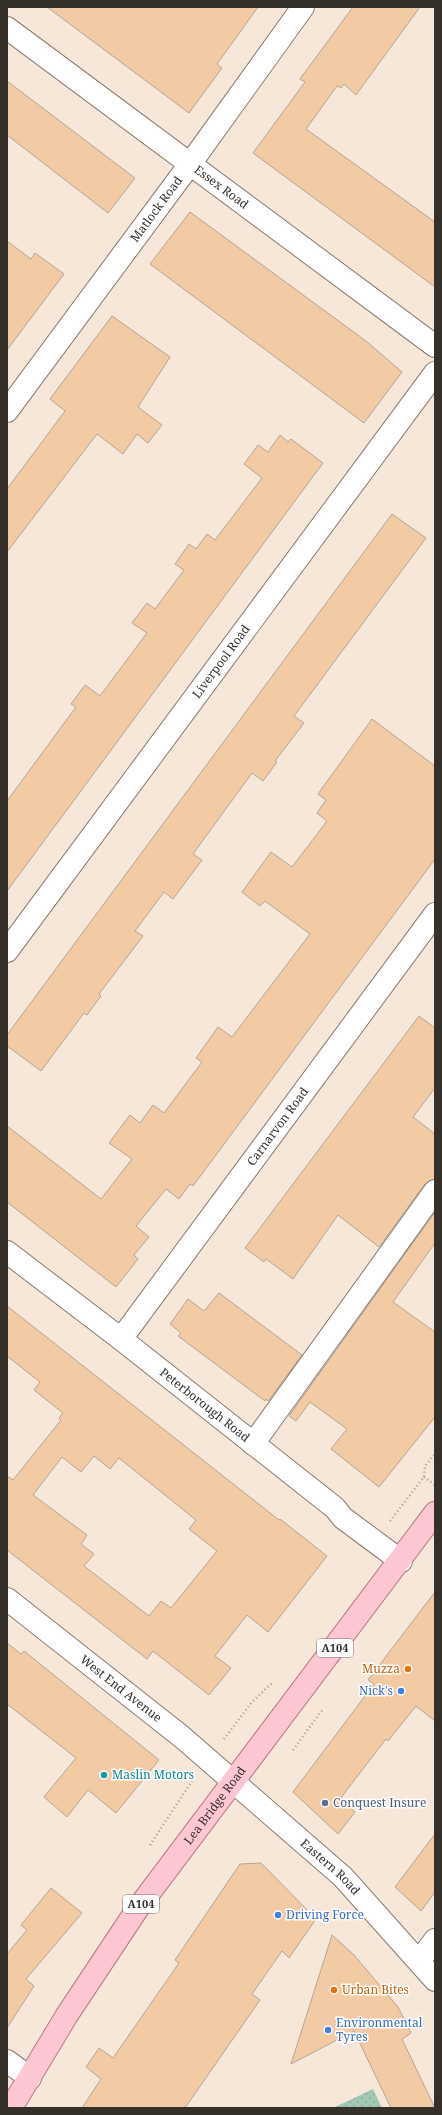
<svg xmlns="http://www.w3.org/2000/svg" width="442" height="2115" font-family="'Noto Serif',serif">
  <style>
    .green { fill: url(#green-dots) }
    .building { fill: #f2caa3; stroke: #b3a598; fill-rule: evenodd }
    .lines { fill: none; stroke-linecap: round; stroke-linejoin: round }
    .minor-casing { stroke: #887b6e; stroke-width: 24 }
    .major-casing { stroke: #b57985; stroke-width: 24 }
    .path { stroke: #a59a8f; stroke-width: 2.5; stroke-dasharray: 1 3; stroke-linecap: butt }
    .minor { stroke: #fff; stroke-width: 22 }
    .major { stroke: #fcc7d3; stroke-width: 22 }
    .food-dot { fill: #e8710a; stroke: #fff; stroke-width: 1.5 }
    .shop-dot { fill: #3f7fe0; stroke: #fff; stroke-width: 1.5 }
    .culture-dot { fill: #0f9aa8; stroke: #fff; stroke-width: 1.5 }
    .service-dot { fill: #5c6f8a; stroke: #fff; stroke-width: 1.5 }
    .labels { text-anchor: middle; stroke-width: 3; stroke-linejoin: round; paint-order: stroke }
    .shield { fill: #fff; stroke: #726e6b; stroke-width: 1 }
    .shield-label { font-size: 11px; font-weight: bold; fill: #36302b }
    .street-label { font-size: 12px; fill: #36302b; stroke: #fff }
    .food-label { font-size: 12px; fill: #c56008; stroke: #fff; text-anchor: end }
    .shop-label { font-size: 12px; fill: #366cbe; stroke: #fff; text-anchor: start }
    .culture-label { font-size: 12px; fill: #0d838f; stroke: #fff; text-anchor: start }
    .service-label { font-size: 12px; fill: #4e5e75; stroke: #fff; text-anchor: start }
  </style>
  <defs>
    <pattern id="green-dots" width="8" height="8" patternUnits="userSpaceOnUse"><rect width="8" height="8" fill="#a0c8b3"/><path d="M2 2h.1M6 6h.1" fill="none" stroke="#8aac9a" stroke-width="1.8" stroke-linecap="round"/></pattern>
  </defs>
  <rect width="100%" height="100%" fill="#f6e7d9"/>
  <path class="green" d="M373 2089 382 2108H333Z"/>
  <path class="building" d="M47 7H258L217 64 222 68 189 113Z
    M353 7H420L356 95 344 84 341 88 337 86 306 129 435 222V287L253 153 305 82 300 79Z
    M7 81 135 178 108 213 7 135Z
    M190 212 366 341 402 372 364 423 150 264Z
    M7 241 31 259 35 253 64 274 7 350Z
    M112 316 170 357 138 407 162 425 148 443 137 434 123 454 97 434 7 552V489L65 411 50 399Z
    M280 435 288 442 291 439 323 463 7 891V801L76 707 71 704 85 685 100 696 132 653 147 633 132 623 147 603 155 609 184 570 175 564 189 544 196 549 207 534 215 540 262 478 244 464 258 445 268 452Z
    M392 514 426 538 294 716 304 723 275 761 277 762 263 781 252 773 193 854 202 860 173 899 164 892 135 931 143 936 99 994 101 996 87 1015 84 1013 41 1071 7 1046V1035Z
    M372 719 435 766V859L193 1186 190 1184 179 1199 166 1189 136 1226 149 1237 134 1255 138 1259 116 1287 7 1202V1126L101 1199 132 1159 109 1143 130 1115 140 1123 153 1105 164 1113 202 1062 196 1058 218 1027 232 1037 310 934 265 901 260 906 242 892 271 852 292 867 327 821 317 813 326 800 318 794Z
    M419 1016 435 1028V1088L413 1117 435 1134V1179L425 1184 379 1247 338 1215 293 1279 266 1259 264 1262 245 1248Z
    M435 1212V1243L393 1302 435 1332V1417L379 1487 331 1449 347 1429 310 1402 296 1421 289 1416Z
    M219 1293 302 1355 268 1401 266 1399 265 1401 178 1336 181 1333 170 1324 188 1299 204 1311Z
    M7 1306 279 1520 280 1519 327 1556 268 1632 247 1615 215 1656 231 1668 209 1695 153 1651 147 1659 7 1550V1476L13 1480 61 1420 59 1418 63 1413 34 1390 40 1382 7 1356ZM94 1456 110 1469 119 1458 196 1520 189 1529 217 1551 171 1608 161 1601 149 1616 84 1566 94 1554 81 1544 87 1535 33 1495 62 1457 81 1472Z
    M435 1592V1721L416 1706 388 1741 386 1739 340 1799 355 1812 338 1834 293 1792 374 1684 368 1680Z
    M7 1643 21 1654 24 1651 159 1760 116 1813 88 1790 67 1817 44 1797 76 1758 7 1704Z
    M435 1834V1892L421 1911 395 1887Z
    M261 1863 316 1919 289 1958 282 1951 252 1994 260 2000 185 2108H82L101 2079 86 2067 99 2048 113 2058 179 1963 175 1960 240 1864Z
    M51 1888 82 1913 26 1979 34 1986 7 2028V1954L27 1930 21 1925Z
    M332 1935 354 1955 398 2007 411 2033 402 2039 435 2108H391L354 2031 291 2064Z"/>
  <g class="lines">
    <g class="minor-casing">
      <g id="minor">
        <path id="s1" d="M7 28 435 346"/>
        <path id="s2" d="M7 411 190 164 303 7"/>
        <path id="s3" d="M7 951 435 373"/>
        <path id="s4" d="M7 1252 121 1339 335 1508 343 1518 401 1561"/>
        <path id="s5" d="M121 1339 435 914"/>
        <path d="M253 1444 435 1191"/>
        <path id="s6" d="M7 1599 182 1737 343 1877 435 1980"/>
        <path d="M419 1961 435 1940"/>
        <path d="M7 2061 30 2078"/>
      </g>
    </g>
    <g class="major-casing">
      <g id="major">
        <path id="s7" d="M11 2108 67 2015 138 1908 435 1513"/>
      </g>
    </g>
    <path class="path" d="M424 1477 435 1485
      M390 1521 424 1477 425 1466 435 1454
      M224 1739 252 1702 273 1682
      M293 1750 323 1709
      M150 1845 192 1781"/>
    <use href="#minor" class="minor"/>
    <use href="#major" class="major"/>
  </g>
  <g class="food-dot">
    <circle cx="408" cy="1669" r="4"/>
    <circle cx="334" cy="1990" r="4"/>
  </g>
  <g class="shop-dot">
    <circle cx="401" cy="1691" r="4"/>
    <circle cx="278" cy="1915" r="4"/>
    <circle cx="328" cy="2030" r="4"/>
  </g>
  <circle class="culture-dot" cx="104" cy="1775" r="4"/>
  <circle class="service-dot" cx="325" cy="1803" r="4"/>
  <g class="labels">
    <g class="shield">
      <rect x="317" y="1639" width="36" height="18" rx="3"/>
      <rect x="123" y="1895" width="36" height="18" rx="3"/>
    </g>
    <g class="shield-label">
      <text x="335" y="1652">A104</text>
      <text x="141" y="1908">A104</text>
    </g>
    <g class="street-label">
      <text dy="4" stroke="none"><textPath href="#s1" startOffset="267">Essex Road</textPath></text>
      <text dy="4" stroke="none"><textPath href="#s2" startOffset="251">Matlock Road</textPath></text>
      <text dy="4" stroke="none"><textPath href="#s3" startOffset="360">Liverpool Road</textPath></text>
      <text dy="4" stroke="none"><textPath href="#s5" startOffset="264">Carnarvon Road</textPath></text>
      <text dy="4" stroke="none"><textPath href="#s4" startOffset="250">Peterborough Road</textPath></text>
      <text dy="4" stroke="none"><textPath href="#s6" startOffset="145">West End Avenue</textPath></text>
      <text dy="4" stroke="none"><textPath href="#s7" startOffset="365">Lea Bridge Road</textPath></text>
      <text dy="4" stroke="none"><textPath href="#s6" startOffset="420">Eastern Road</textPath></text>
    </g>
    <g class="food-label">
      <text x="400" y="1673">Muzza</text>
      <text x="342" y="1994" text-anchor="start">Urban Bites</text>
    </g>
    <g class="shop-label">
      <text x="393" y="1695" text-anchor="end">Nick's</text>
      <text x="286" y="1919">Driving Force</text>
      <text x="336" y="2027">Environmental<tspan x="336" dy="14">Tyres</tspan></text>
    </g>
    <g class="culture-label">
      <text x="112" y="1779">Maslin Motors</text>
    </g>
    <g class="service-label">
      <text x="333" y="1807">Conquest Insure</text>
    </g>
  </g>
  <rect width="442" height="2115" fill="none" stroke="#36302b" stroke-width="16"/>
</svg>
